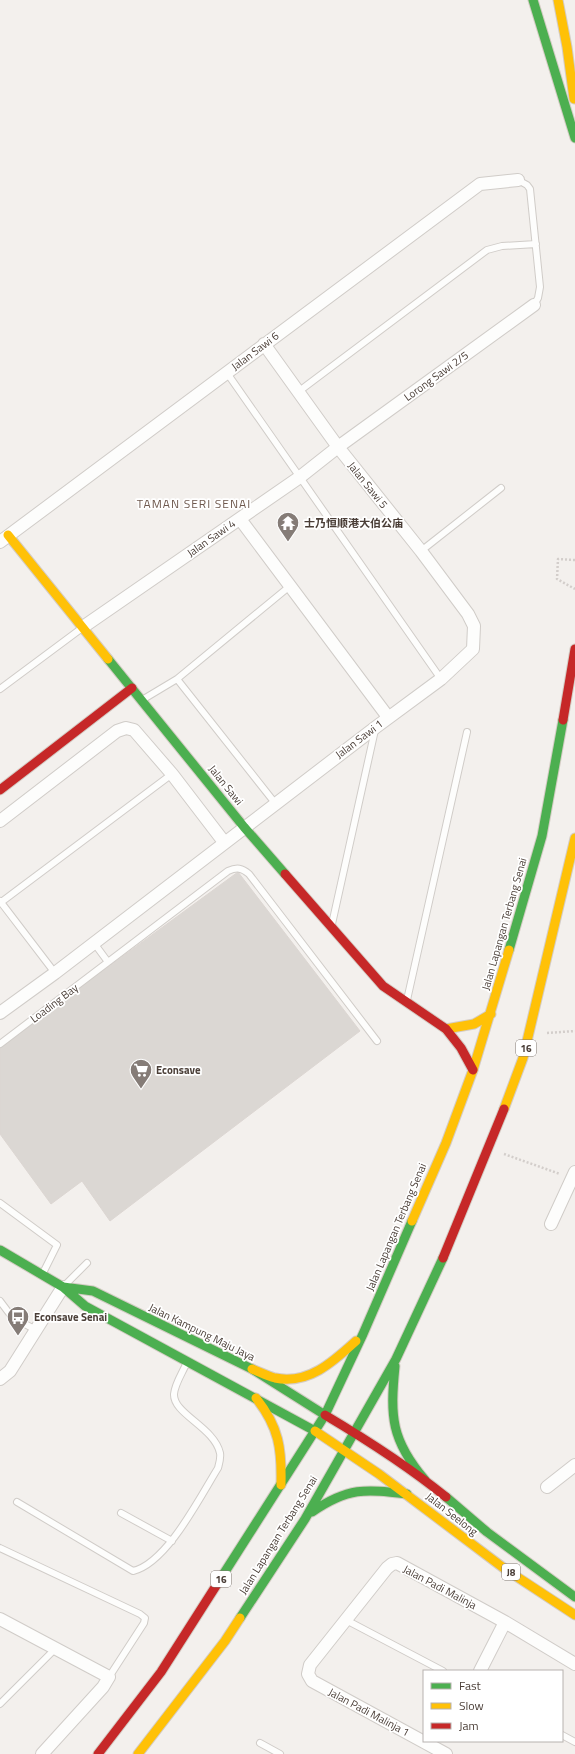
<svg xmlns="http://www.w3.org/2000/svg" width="575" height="1754" font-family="'Titillium Web','Noto Sans SC',sans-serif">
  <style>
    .building { fill: #dbd7d3; stroke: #dcd6d2 }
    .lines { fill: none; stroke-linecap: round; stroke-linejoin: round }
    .lane-casing { stroke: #d0ccc8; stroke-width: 8 }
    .street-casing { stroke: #d0ccc8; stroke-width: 14 }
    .fast-casing { stroke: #d4ccc4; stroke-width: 11 }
    .slow-casing { stroke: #d4ccc4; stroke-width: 11 }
    .jam-casing { stroke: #d4ccc4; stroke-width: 11 }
    .path { stroke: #d3cecb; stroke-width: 2.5; stroke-dasharray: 2 2; stroke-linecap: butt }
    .lane { stroke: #fdfdfc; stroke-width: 6 }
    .street { stroke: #fdfdfc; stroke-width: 12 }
    .fast { stroke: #4caf50; stroke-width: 9 }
    .slow { stroke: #ffc107; stroke-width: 9 }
    .jam { stroke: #c62828; stroke-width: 9 }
    .labels { text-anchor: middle; stroke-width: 3.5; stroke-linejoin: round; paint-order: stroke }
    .shield { fill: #fff; stroke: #807873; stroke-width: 1 }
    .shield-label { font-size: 10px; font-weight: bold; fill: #4a3e37 }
    .street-label { font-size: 11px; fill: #4a3e37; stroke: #fff }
    .poi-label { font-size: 11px; font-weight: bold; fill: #4a3e37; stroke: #fff; text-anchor: start }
    .neighbourhood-label { font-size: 12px; letter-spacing: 1px; fill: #6e584d; stroke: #fff }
  </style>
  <rect width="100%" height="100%" fill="#f3f0ed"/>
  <path class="building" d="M238 872 360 1031 110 1221 82 1181 51 1204 0 1134V1046Z"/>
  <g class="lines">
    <g class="lane-casing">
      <path id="lane" d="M518 180 527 185 530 189 540 287 538 298 534 305
        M227 373 441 679
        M298 392 487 250 502 246 536 244
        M421 551 501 488
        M177 679 290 586
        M0 689 82 628
        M142 700 177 679 275 803
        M0 901 55 973
        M0 903 172 774
        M332 924 375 730
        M94 943 108 962
        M407 1000 467 732
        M0 1044 228 871C237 867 242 868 249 874L377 1041
        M0 1203 57 1245 42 1275
        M64 1286 87 1263
        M0 1301 12 1317 36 1330
        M17 1502 133 1571C167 1563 200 1497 218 1468 219 1464 221 1458 220 1453 214 1427 173 1414 174 1394 175 1383 183 1372 187 1362
        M121 1513 172 1541
        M0 1548 140 1614 145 1618 144 1623 109 1677
        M346 1620 443 1671
        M0 1704 56 1648
        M562 1735 575 1742
        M260 1743 280 1754"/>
    </g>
    <g class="street-casing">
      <path id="street" d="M240 519 388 717
        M0 542 480 184 518 180
        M83 627 300 477 338 447 534 305
        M0 821 117 731 126 728 134 730 172 774 224 842
        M0 1013 55 973 376 727 441 679 473 649 474 626 468 614 421 551 338 447 264 344
        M551 1224 575 1172
        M0 1379 10 1371 63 1287
        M547 1487 575 1465
        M0 1619 109 1677 103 1687 42 1754
        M480 1671 505 1622
        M446 1754 312 1681 308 1674 310 1665 387 1568 392 1564 397 1563 505 1622 575 1664"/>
    </g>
    <g class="fast-casing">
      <path id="fast" d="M533 0 575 138
        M108 659 244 827 285 874
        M509 950 542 836 563 720
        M0 1250 63 1287 85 1306 315 1431
        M63 1287 93 1291 252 1369 325 1415
        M395 1366C390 1417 391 1440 425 1480
        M446 1497 487 1532 575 1597
        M312 1512C348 1487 365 1489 407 1494
        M221 1578 325 1415 363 1334 412 1221
        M240 1618 305 1519 396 1359 443 1258"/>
    </g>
    <g class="slow-casing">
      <path id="slow" d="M558 0 567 47 574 99
        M8 535 108 659
        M446 1029 474 1024 491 1014
        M504 1109 523 1058 575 838
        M412 1221 446 1143 473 1070 509 950
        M252 1369C260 1372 267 1376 275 1378 308 1385 333 1362 356 1341
        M256 1398C279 1427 282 1449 281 1485
        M315 1431 379 1474 505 1569 575 1615
        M138 1754 225 1641 240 1618"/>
    </g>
    <g class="jam-casing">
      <path id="jam" d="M563 720 575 649
        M0 790 132 688
        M285 874 383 986 446 1029 461 1048 473 1070
        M443 1258 504 1109
        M325 1415C367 1440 408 1466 446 1497
        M98 1754 161 1672 221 1578"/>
    </g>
    <path class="path" d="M575 560 558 559 557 579 575 589
      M547 1033 575 1031
      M504 1154 560 1174"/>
    <use href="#lane" class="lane"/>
    <use href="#street" class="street"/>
    <use href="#fast" class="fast"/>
    <use href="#slow" class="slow"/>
    <use href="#jam" class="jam"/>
  </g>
  <defs>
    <g id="temple-pin" transform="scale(1.15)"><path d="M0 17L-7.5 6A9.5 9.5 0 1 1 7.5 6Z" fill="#857c77" stroke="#fff"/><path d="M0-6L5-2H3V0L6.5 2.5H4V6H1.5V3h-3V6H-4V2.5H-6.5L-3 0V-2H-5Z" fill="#fff"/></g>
    <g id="supermarket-pin" transform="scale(1.15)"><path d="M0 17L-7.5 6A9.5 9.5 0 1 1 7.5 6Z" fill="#857c77" stroke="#fff"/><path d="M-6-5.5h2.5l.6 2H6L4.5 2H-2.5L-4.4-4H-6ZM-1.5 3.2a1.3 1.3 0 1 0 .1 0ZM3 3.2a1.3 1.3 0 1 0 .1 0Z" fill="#fff"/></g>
    <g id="bus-pin" transform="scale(1.15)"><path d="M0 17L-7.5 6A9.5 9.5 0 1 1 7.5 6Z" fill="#857c77" stroke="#fff"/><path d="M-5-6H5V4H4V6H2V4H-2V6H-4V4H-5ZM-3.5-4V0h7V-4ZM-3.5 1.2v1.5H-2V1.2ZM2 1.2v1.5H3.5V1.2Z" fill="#fff"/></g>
  </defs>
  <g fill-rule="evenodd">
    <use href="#temple-pin" x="288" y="523"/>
    <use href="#supermarket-pin" x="141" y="1070"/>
    <use href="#bus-pin" x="18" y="1317"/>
  </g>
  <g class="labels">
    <g class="shield">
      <rect x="516" y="1040" width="20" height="16" rx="3"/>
      <rect x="502" y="1564" width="18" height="16" rx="3"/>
      <rect x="211" y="1571" width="20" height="16" rx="3"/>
    </g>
    <g class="shield-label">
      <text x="526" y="1052">16</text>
      <text x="511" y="1576">J8</text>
      <text x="221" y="1583">16</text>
    </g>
    <g class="street-label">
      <text transform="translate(255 351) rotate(-37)" y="4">Jalan Sawi 6</text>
      <text transform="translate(436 376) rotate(-36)" y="4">Lorong Sawi 2/5</text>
      <text transform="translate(368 485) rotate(51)" y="4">Jalan Sawi 5</text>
      <text transform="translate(211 538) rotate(-35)" y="4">Jalan Sawi 4</text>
      <text transform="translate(359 739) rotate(-37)" y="4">Jalan Sawi 1</text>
      <text transform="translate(226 785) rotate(51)" y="4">Jalan Sawi</text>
      <text transform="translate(504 924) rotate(-74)" y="4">Jalan Lapangan Terbang Senai</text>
      <text transform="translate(54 1003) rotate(-37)" y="4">Loading Bay</text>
      <text transform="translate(396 1227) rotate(-67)" y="4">Jalan Lapangan Terbang Senai</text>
      <text transform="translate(202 1332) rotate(26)" y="4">Jalan Kampung Maju Jaya</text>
      <text transform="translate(452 1514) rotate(38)" y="4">Jalan Seelong</text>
      <text transform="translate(278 1535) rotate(-58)" y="4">Jalan Lapangan Terbang Senai</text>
      <text transform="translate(440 1587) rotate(28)" y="4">Jalan Padi Malinja</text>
      <text transform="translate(369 1712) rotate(28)" y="4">Jalan Padi Malinja 1</text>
    </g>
    <g class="poi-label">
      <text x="304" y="527">士乃恒顺港大伯公庙</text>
      <text x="156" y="1074">Econsave</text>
      <text x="34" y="1321">Econsave Senai</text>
    </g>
    <g class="neighbourhood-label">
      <text x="194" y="508">TAMAN SERI SENAI</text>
    </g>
  </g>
  <rect x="423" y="1670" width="140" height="72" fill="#ffffff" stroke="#b7b2af"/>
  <rect x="431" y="1683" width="20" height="6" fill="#4caf50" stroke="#b7b2af"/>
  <text x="459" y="1690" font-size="12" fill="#4a3e37">Fast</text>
  <rect x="431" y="1703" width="20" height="6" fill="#ffc107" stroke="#b7b2af"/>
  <text x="459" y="1710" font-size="12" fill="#4a3e37">Slow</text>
  <rect x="431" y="1723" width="20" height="6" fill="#c62828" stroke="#b7b2af"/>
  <text x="459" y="1730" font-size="12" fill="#4a3e37">Jam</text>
</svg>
